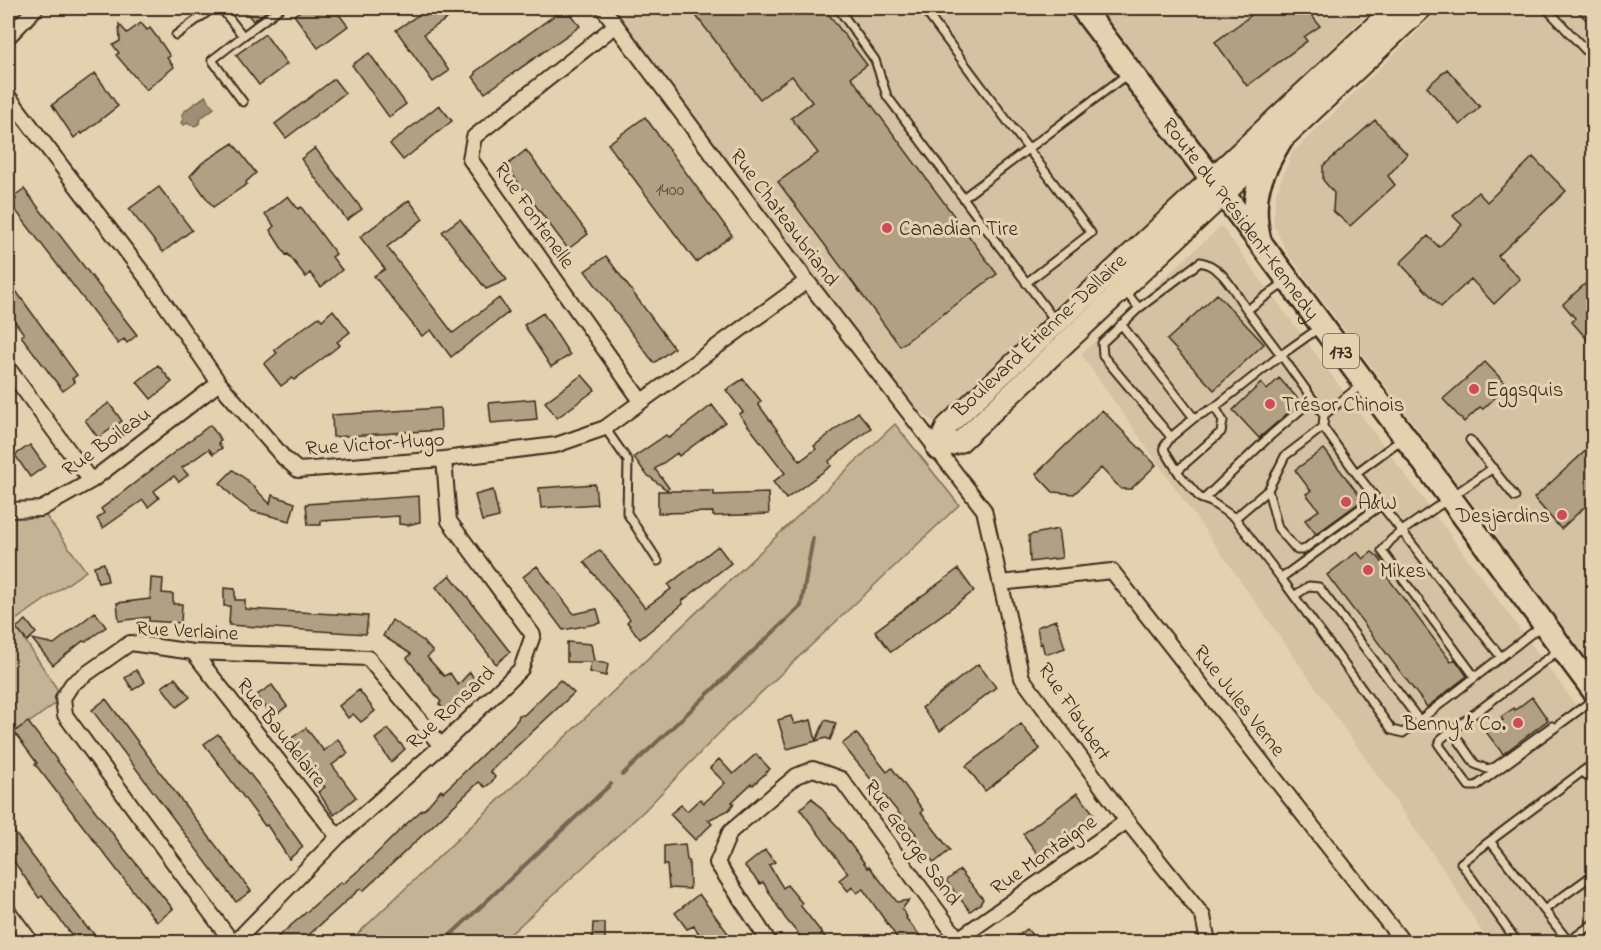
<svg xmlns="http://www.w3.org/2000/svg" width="1601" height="950" font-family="'Indie Flower',sans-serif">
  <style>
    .built { fill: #d5c2a2 }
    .green { fill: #c5b395; stroke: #806e5a; stroke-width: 1.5 }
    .water { fill: #9f8d74; stroke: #776552; stroke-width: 1.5 }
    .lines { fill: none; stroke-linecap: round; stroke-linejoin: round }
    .stream { stroke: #776552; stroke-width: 4 }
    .building { fill: #b2a084; stroke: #3b2a1e; stroke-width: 1.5 }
    .lane-casing { stroke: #3b2a1e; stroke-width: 11 }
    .street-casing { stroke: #3b2a1e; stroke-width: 18 }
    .secondary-casing { stroke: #3b2a1e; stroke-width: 24 }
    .primary-casing { stroke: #3b2a1e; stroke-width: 27 }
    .lane { stroke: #e4d1af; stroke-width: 7 }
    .street { stroke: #e4d1af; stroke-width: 14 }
    .secondary { stroke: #e4d1af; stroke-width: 20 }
    .primary { stroke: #e4d1af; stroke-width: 22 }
    .poi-dot { fill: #d1495b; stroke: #e4d1af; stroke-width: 2 }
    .labels { text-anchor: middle; stroke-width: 6; stroke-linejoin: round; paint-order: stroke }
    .number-label { font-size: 18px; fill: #594838 }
    .shield { fill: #e4d1af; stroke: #6e5c4a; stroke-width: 1.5 }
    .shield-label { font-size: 20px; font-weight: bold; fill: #3b2a1e }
    .street-label { font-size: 21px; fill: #3b2a1e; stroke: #e4d1af }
    .poi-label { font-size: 21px; fill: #3b2a1e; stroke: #e4d1af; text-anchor: start }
  </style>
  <rect width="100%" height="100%" fill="#e4d1af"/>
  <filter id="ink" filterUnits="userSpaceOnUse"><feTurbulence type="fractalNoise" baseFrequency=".0167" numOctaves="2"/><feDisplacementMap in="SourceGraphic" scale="12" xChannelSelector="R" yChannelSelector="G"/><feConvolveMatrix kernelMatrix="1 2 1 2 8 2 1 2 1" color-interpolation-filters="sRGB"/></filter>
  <g filter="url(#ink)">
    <path class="built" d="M609 8H1072L1200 180 936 424 914 405 823 294Z
      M1099 8H1373L1215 163Z
      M1442 8H1593V667L1287 252 1273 224 1276 193 1292 153Z
      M1221 226 1593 728V942H1488L1446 873 1081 354Z"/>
    <path class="green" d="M895 424 959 505 727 725 644 811 502 942H349Z
      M41 509 86 571 13 622 63 698 8 738V510Z"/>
    <path class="water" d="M205 96 214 108 201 118 200 123C195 127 192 126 187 123L184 125 181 123 183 121 182 114C188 107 197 103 205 96Z"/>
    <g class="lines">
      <path class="stream" d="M622 775 801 606 813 538
        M443 942 611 784"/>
    </g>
    <path class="building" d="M243 8H271L253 21Z
      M305 8H334L348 26 318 48 294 15Z
      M429 8H463L424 34 449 71 433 82 396 30Z
      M565 8 580 26 485 93 473 77 476 74 475 72Z
      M690 8H824L867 65 851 77 997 274 900 346 778 182 818 153 791 118 812 102 792 76 760 99Z
      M1261 8H1306L1320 26 1304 37 1307 41 1247 86 1215 42Z
      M1575 8H1593V27Z
      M141 23 147 30 150 28 162 44 170 56 167 58 174 67 146 90 116 55 119 53 113 45 120 41 119 24 127 33Z
      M265 34 287 64 259 85 236 55Z
      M369 53 406 104 389 117 352 65Z
      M1447 69 1480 107 1460 125 1427 87Z
      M95 73 118 106 82 134 81 132 74 138 52 105Z
      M334 79 345 93 286 138 275 124Z
      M439 105 452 121 403 160 390 144Z
      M645 117 732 235 696 262 608 144Z
      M1375 120 1407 154 1388 176 1395 185 1350 226 1333 211 1334 193 1323 180V166Z
      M233 143 256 173 246 182 247 184 213 207 190 176 202 163Z
      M315 148 362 209 347 220 301 159Z
      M526 150 588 234 568 249 506 166Z
      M1533 157 1566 191 1498 256 1520 279 1494 304 1471 279 1441 307 1400 263 1428 236 1439 247 1462 225 1453 216 1478 192 1487 202Z
      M159 187 192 230 163 252 129 209Z
      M24 189 137 335 127 343 124 339 118 344 10 203 16 199 14 196Z
      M288 196 298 209 301 207 336 254 332 257 342 270 321 287 310 273 306 277 288 254 286 255 270 230 274 226 265 214Z
      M409 200 423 219 387 247 453 333 499 298 509 312 451 357 431 330 422 336 374 276 385 269 360 237Z
      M460 219 507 280 486 289 442 232Z
      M606 256 674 348 654 363 585 271Z
      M8 280 77 375 72 379 75 382 63 391 21 336 24 334 8 312Z
      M1586 283H1593V346L1572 322 1575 318 1563 304Z
      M1217 294 1264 344 1214 390 1167 340Z
      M333 310 350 332 337 342 340 345 322 359 294 380 292 378 281 386 264 364 277 353 274 350 284 342 319 317 322 320Z
      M543 313 570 355 551 367 524 325Z
      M1485 362 1505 383 1496 392 1498 395 1483 409 1480 407 1464 422 1443 399Z
      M158 365 172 382 151 399 137 382Z
      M582 375 595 390 557 418 545 402Z
      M1279 378 1301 402 1259 438 1233 410 1261 383 1267 390Z
      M743 379 761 401 758 404 800 461 816 449 814 446 858 412 871 428 829 461 831 466 786 499 773 482 785 473 739 414 743 412 726 390Z
      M535 399 537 419 491 423 489 403Z
      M109 403 122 421 98 438 85 420Z
      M712 405 725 422 679 456 677 453 655 469 669 488 667 490 646 474 634 457 666 435 669 438Z
      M440 408 441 430 333 437 332 415Z
      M1102 410 1156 465 1131 489H1121L1101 468 1074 494 1053 492 1036 474Z
      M210 425 221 440 218 443 222 448 213 454 209 449 182 468 188 475 179 482 174 476 154 491 159 498 148 507 143 500 103 528 97 519 104 513 101 509Z
      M1593 444V499L1561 529 1534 498Z
      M30 445 45 466 30 477 15 455Z
      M1324 449 1363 500 1316 534 1305 520 1319 510 1306 494 1311 491 1295 470Z
      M233 470 247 480 270 504 272 495 295 503 290 521 252 511 234 498 220 483Z
      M595 484 597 504 541 508 539 488Z
      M493 490 499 517 482 521 475 495Z
      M658 491H714V495L768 493 769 514 713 516V512L658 513Z
      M419 496 420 522 408 525 399 524V516L321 521V525H308L306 504Z
      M1058 529 1062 558 1030 562 1029 535Z
      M718 546 731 563 682 601 683 604 640 639 627 622 630 619 584 562 600 550 645 608 671 589 668 585Z
      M1357 552 1363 559 1372 552 1378 557 1389 571 1385 574 1451 662 1455 659 1467 676 1427 707 1327 575Z
      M104 563 108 581 98 583 94 566Z
      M537 566 574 614 597 609 601 623 563 630 523 577Z
      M958 569 974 591 891 652 875 631Z
      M450 575 510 652 496 664 436 587Z
      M151 578 163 579 162 593 173 594V604H182L181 623 149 621V617L119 621 117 603 150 599Z
      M224 588 235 589V600H245V609L368 616 366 634 229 625 230 606H224Z
      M95 612 106 627 85 642 83 641 53 665 32 639 54 644Z
      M26 620 36 633 27 641 16 628Z
      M392 620 422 640 433 652 427 657 444 676 450 673 458 685 470 672 476 682 445 710 439 704 441 702 407 658 411 654 383 636Z
      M1056 620 1065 648 1048 654 1044 652 1042 643 1040 645 1037 627Z
      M567 642 591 644 594 661 608 664 606 676 589 672 591 662H567Z
      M978 664 996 687 940 731 922 708Z
      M136 670 145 682 133 690 125 678Z
      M175 678 190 697 177 707 162 687Z
      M560 680 574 693 490 771 495 777 491 783 485 787 479 782 363 891 361 888 301 942H272L341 882 343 884 369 861 404 826 423 809 424 810 441 790 443 792 452 784 513 725 518 719 519 715H524Z
      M272 685 287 706 273 717 257 695Z
      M359 690 375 711 361 722 353 714 348 718 339 706Z
      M1532 697 1548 720 1503 754 1486 732 1503 720 1501 717 1514 708 1515 710Z
      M106 699 187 808 251 891 236 902 92 710Z
      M791 716 794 724 811 720 816 741 787 749 778 720Z
      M825 720 836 723 833 733 830 740 826 738 816 741Z
      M28 722 122 846 173 909 157 922 35 764 37 763 14 732Z
      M1021 724 1040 749 985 791 966 766Z
      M306 728 324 751 338 739 348 753 332 765 356 797 334 815 318 792 325 787 289 740Z
      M388 729 405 749 391 762 375 739Z
      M856 733 887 772 892 768 923 810 921 812 950 850 934 863 914 835 916 834 842 744Z
      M218 734 264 792 303 847 289 859 267 825 265 826 204 744Z
      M756 754 770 769 753 785 751 784 732 802 734 803 729 810 708 820 712 824 695 840 670 814 681 805 687 811 700 799 704 803 725 783 710 768 719 759 733 774Z
      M1077 793 1094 814 1039 856 1023 834Z
      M812 798 837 826 868 868 869 866 897 902 909 900 902 909 907 917 906 918 925 942H900L863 889 857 893 852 887 848 891 839 880 848 873 800 809Z
      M8 824 88 929 89 928 100 942H77L42 896 39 898 8 853Z
      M685 844 687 860 689 861 690 889 669 888 667 865H664V846Z
      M765 850 775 862 769 865 783 888 787 885 802 903 800 905 829 942H805L785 918 763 882 760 884 745 866Z
      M960 870 983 899 980 904 970 911 946 881Z
      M699 894 730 936 722 942H704L694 926 687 929 675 913Z
      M593 923H605V942H592Z
      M1027 929 1038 942H1010Z"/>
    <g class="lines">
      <g class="lane-casing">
        <path id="lane" d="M221 8 243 36 280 8
          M838 8 875 60 887 96 1056 322
          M923 8 1091 233 1026 283
          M1546 8 1594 59
          M176 35 213 8
          M243 36 212 60 243 102
          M963 198 1129 73
          M1125 291 1139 308 1102 343 1103 356 1171 437 1164 447 1165 451 1180 475 1200 498 1211 502 1235 518
          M1139 308 1200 262C1223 266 1234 292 1247 310L1284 283
          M1247 310 1281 355 1319 328
          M1121 324 1194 418 1171 437
          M1324 415 1323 427 1356 473 1501 657
          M1194 418 1215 407 1281 355 1324 415 1362 384
          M1323 427 1285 456 1268 490 1278 528 1297 550H1303L1375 498
          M605 428 628 461 627 513 658 561
          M1470 440 1515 497
          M1178 470 1221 432 1223 421 1215 407
          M1356 473 1402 439
          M1268 490 1235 518 1281 578
          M1204 499 1271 435 1313 399
          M1381 505 1281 578 1392 730 1403 733 1541 626
          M1294 596 1309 586 1319 587 1419 720
          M1559 650 1446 735 1441 739 1439 745 1469 786H1476L1594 699
          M1475 677 1382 551 1391 540 1402 531 1493 468
          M1452 731 1475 764 1487 769 1495 767 1552 726
          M1583 771 1594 763
          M1490 841 1461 863 1517 942
          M1544 910 1594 874
          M1568 942 1594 923
          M1569 942 1490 841 1583 771 1594 784"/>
      </g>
      <g class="street-casing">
        <path id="street" d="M603 8 807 281 984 510 1022 678 1127 821 1203 916 1208 942
          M616 25 474 137 470 159 641 401
          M8 37 36 8
          M8 96 152 285 219 383 284 458 298 470 444 459 556 445 605 428 807 281
          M8 368 91 481
          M8 510 41 509 91 481 219 383
          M1000 583 1112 571 1403 942
          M193 652 338 837
          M8 911 31 942
          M232 942 65 715 63 698 72 684 130 643 193 652 368 658 441 746
          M235 942 338 837 441 746 521 669 533 635 449 521 444 459
          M769 942 717 863 730 832 796 776 813 769 841 779 958 939
          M954 942 1127 821"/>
      </g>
      <g class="secondary-casing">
        <path id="secondary" d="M937 449 960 442 1422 8
          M937 449 947 426 1394 8"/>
      </g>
      <g class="primary-casing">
        <g id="primary">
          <path id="s1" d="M1082 8 1259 241 1594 691"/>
          <path d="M1259 239C1250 196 1259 177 1280 141"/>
        </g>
      </g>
      <use href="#lane" class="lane"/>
      <use href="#street" class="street"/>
      <use href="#secondary" class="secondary"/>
      <use href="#primary" class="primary"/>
    </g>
  </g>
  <g class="poi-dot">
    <circle cx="887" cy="228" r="6"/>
    <circle cx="1474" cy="389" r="6"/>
    <circle cx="1270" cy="404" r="6"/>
    <circle cx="1346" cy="502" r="6"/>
    <circle cx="1562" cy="515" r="6"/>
    <circle cx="1368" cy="570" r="6"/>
    <circle cx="1518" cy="723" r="6"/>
  </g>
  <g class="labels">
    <g class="number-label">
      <text x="670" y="195">1400</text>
    </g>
    <rect class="shield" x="1323" y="334" width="36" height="34" rx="4.5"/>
    <g class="shield-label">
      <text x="1341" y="358">173</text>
    </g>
    <g class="street-label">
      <text transform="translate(535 215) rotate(55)" y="7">Rue Fontenelle</text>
      <text transform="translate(785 217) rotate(53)" y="7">Rue Chateaubriand</text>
      <text dy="7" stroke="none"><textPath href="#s1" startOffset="264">Route du Président-Kennedy</textPath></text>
      <text transform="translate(1039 335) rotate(-43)" y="7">Boulevard Étienne-Dallaire</text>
      <text transform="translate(106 441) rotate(-36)" y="7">Rue Boileau</text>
      <text transform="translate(375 443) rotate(-4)" y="7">Rue Victor-Hugo</text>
      <text transform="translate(187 630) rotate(3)" y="7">Rue Verlaine</text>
      <text transform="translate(1240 700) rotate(52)" y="7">Rue Jules Verne</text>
      <text transform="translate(450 707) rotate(-43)" y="7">Rue Ronsard</text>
      <text transform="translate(1075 711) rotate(56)" y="7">Rue Flaubert</text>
      <text transform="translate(282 732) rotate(52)" y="7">Rue Baudelaire</text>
      <text transform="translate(913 842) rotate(54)" y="7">Rue George Sand</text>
      <text transform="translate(1043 854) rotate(-35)" y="7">Rue Montaigne</text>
    </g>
    <g class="poi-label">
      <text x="899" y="235">Canadian Tire</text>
      <text x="1486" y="396">Eggsquis</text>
      <text x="1282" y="411">Trésor Chinois</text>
      <text x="1358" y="509">A&amp;W</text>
      <text x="1550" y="522" text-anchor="end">Desjardins</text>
      <text x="1380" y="577">Mikes</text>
      <text x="1506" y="730" text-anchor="end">Benny &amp; Co.</text>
    </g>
  </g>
  <rect width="1601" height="950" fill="none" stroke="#e4d1af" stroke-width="30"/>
  <rect x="15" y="15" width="1571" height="920" fill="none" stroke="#3b2a1e" stroke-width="2" filter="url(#ink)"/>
</svg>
